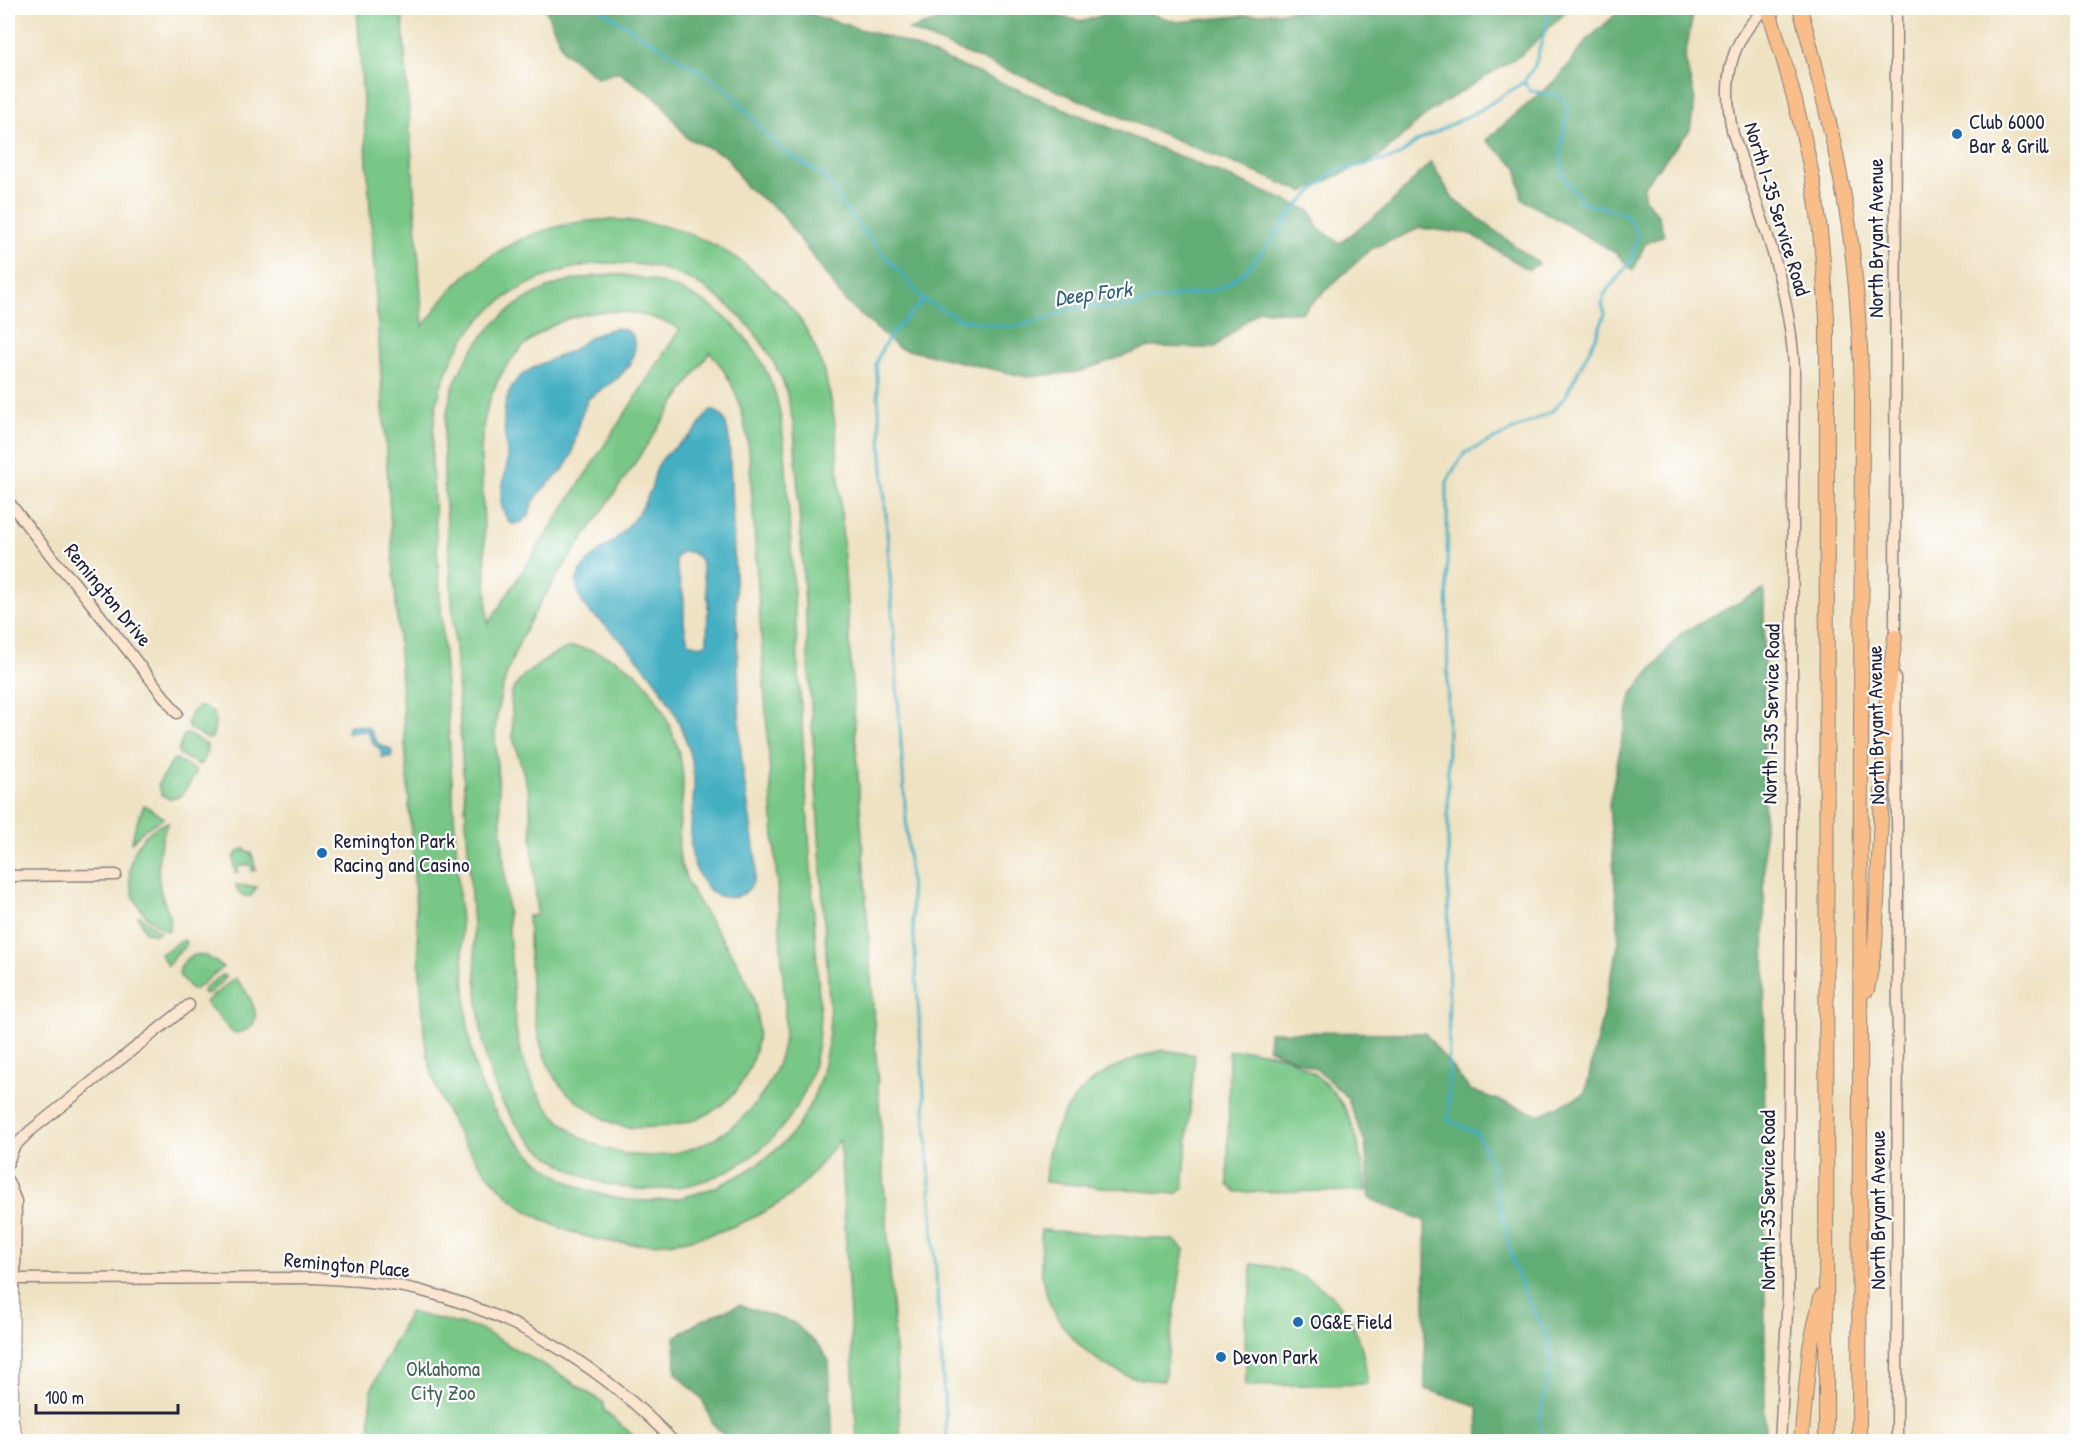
<svg xmlns="http://www.w3.org/2000/svg" width="2085" height="1449" font-family="'Patrick Hand',sans-serif">
  <style>
    .green { fill: #78c787; stroke: #4d7461; stroke-width: 1.5; fill-rule: evenodd }
    .forest { fill: #62ac74; stroke: #426758; stroke-width: 1.5 }
    .water { fill: #44afc2; stroke: #33687e; stroke-width: 1.5; fill-rule: evenodd }
    .lines { fill: none; stroke-linecap: round; stroke-linejoin: round }
    .stream { stroke: #44afc2; stroke-width: 3 }
    .street-casing { stroke: #88827f; stroke-width: 10 }
    .secondary-casing { stroke: #88827f; stroke-width: 13 }
    .highway-casing { stroke: #88827f; stroke-width: 16 }
    .street { stroke: #fff; stroke-width: 8 }
    .secondary { stroke: #fce5cf; stroke-width: 10 }
    .highway { stroke: #f8bd88; stroke-width: 14 }
    .poi-dot { fill: #1f6fb2; stroke: #fff; stroke-width: 2 }
    .labels { text-anchor: middle; stroke-width: 4.5; stroke-linejoin: round; paint-order: stroke }
    .poi-label { font-size: 21px; fill: #22223b; stroke: #fff; text-anchor: start }
    .street-label { font-size: 21px; fill: #22223b; stroke: #fff }
    .park-label { font-size: 21px; fill: #446459; stroke: #fff }
    .water-label { font-size: 22px; font-style: italic; fill: #316178; stroke: #fff }
  </style>
  <rect width="100%" height="100%" fill="#fff"/>
  <filter id="ink" filterUnits="userSpaceOnUse"><feTurbulence type="fractalNoise" baseFrequency=".0167" numOctaves="2"/><feDisplacementMap in="SourceGraphic" scale="12" xChannelSelector="R" yChannelSelector="G"/><feConvolveMatrix kernelMatrix="1 2 1 2 8 2 1 2 1" color-interpolation-filters="sRGB"/></filter>
  <filter id="wash" filterUnits="userSpaceOnUse"><feTurbulence type="fractalNoise" baseFrequency=".008" numOctaves="4" result="noise"/><feDisplacementMap in="SourceGraphic" scale="24" xChannelSelector="R" yChannelSelector="G"/><feGaussianBlur stdDeviation="1.35" result="paint"/><feColorMatrix in="noise" values="0 0 0 0 0 0 0 0 0 0 0 0 0 0 0 0 0 1.4 0 .05"/><feComposite in="paint" operator="in"/></filter>
  <g filter="url(#wash)">
    <rect width="100%" height="100%" fill="#efe2c3"/>
    <path class="green" d="M357 8H402L423 326C431 317 437 306 445 297 463 275 487 257 512 244 597 201 696 217 765 281 779 294 794 309 804 326 824 359 832 396 836 434L901 1441H857L840 1140C821 1161 806 1186 781 1202 701 1252 608 1261 526 1210 507 1197 489 1176 475 1158 447 1121 429 1078 424 1032ZM600 263C618 263 637 263 655 267 714 282 760 326 783 382 789 396 790 412 794 427L830 1015C829 1056 820 1093 797 1127 782 1148 760 1164 738 1176 666 1216 584 1208 525 1149 505 1130 487 1103 478 1077 472 1058 469 1039 467 1019L432 467C432 445 433 423 437 402 456 319 519 274 600 263Z
      M612 274C688 280 750 318 775 393 781 412 783 432 785 452L820 1014C819 1044 815 1074 800 1101 736 1215 575 1220 506 1109 486 1077 482 1040 478 1004L444 478C444 458 443 438 446 418 454 356 503 301 562 283 579 278 595 276 612 274ZM618 311C640 314 660 318 680 329L488 624 481 454C482 394 508 342 567 319 583 313 601 312 618 311ZM710 352C736 381 744 413 749 451L785 1007C785 1023 785 1040 780 1056 753 1150 634 1190 560 1121 534 1096 522 1064 516 1029L495 737C498 643 568 563 618 488 649 443 678 396 710 352Z
      M576 647C595 650 618 658 633 671 660 692 684 751 683 785 683 814 673 841 683 870 706 934 777 984 753 1058 738 1104 702 1124 657 1127 645 1128 632 1129 621 1126 609 1123 599 1116 589 1109 574 1100 560 1088 551 1071 528 1025 531 967 528 916L537 915 529 792 513 738 511 693 523 676 551 656 567 648Z
      M198 707C219 706 216 724 212 738L208 739 188 728 190 725 187 724 191 712Z
      M187 734 207 745 206 747 208 749 202 764 199 763 198 765 179 754 180 752 178 751 184 735Z
      M176 759 196 771V774L181 796 169 799 162 795 158 784 173 760Z
      M144 805 164 818 145 829 132 842 135 827Z
      M168 822C159 843 156 866 160 889 163 903 174 917 168 931 158 925 148 920 142 911 118 879 130 834 168 822Z
      M244 849 252 854 256 870 252 871V866L249 865 238 866V872L235 873C234 862 231 852 244 849Z
      M236 885 257 887 251 896C242 898 237 893 236 885Z
      M138 916H140L160 932 154 935 145 932Z
      M185 940 186 946 175 955 168 966 160 954C168 951 177 941 185 940Z
      M195 955 207 956 223 967 193 991 179 975C180 964 185 958 195 955Z
      M222 975 226 977 221 983 208 994 203 993 204 988Z
      M235 978C251 994 272 1031 233 1033L205 1002Z
      M1164 1050 1195 1055 1183 1188 1176 1194 1045 1182C1046 1171 1046 1160 1049 1150 1065 1090 1107 1063 1164 1050Z
      M1251 1050C1261 1052 1274 1053 1283 1056 1289 1058 1295 1062 1300 1065 1350 1093 1360 1138 1366 1191L1236 1192 1228 1185 1229 1051Z
      M1041 1230 1174 1240 1184 1249 1164 1381C1155 1380 1145 1380 1136 1378 1090 1365 1049 1323 1042 1276 1040 1261 1042 1245 1041 1230Z
      M1251 1264C1322 1269 1364 1313 1367 1384L1246 1386 1245 1314 1251 1292Z
      M409 1312 480 1329 558 1373 604 1403V1411L639 1440 648 1438 651 1441H370L371 1390Z"/>
    <path class="forest" d="M545 8H803L816 16 901 41 1311 211 1318 228 1340 243 1388 206 1431 162 1453 199 1539 264 1528 270 1471 234 1420 228 1371 249 1301 313 1259 310 1214 348 1149 347 1078 372 1027 377 899 348 845 301 780 212 746 187 726 156 687 138 660 101 618 72 598 78 564 52Z
      M974 8H1047L1050 15 1084 21 1123 8H1134L1177 22 1299 10V8H1569L1524 53 1432 110 1380 156 1303 192 909 30Z
      M1623 8H1694L1685 58 1695 100 1690 130 1644 185V198L1658 214 1664 235 1645 244 1633 271 1616 253 1522 199 1517 167 1486 140 1560 76 1587 40Z
      M1764 589 1765 1441H1479L1478 1406 1425 1389V1221L1370 1199 1365 1143 1347 1097 1316 1069 1268 1048 1269 1032 1425 1033 1470 1090 1540 1115 1585 1094 1619 941 1609 804 1631 695 1681 633Z
      M739 1305 794 1323 820 1347 829 1361 833 1441H731L714 1426 702 1399 676 1373 675 1337 702 1320Z"/>
    <path class="water" d="M615 328 626 330 633 336 635 348 630 365 618 378 588 399 580 419 572 454 563 470 541 491 532 504 529 516 520 523 511 524C493 500 504 489 507 463 508 449 504 436 504 422 503 372 534 368 570 351 576 349 580 344 585 341 594 334 604 331 615 328Z
      M711 410C726 413 726 425 729 438L736 598 740 736 742 765 756 860C756 869 756 878 751 886 739 903 716 900 705 885 681 853 694 820 694 784 694 761 686 738 677 718 661 683 633 651 605 625 600 619 592 616 588 610 581 602 576 591 577 581 579 561 611 546 623 532 634 519 644 507 650 491 654 482 654 472 658 465 667 450 683 443 695 431 701 424 703 417 711 410ZM682 552H691L701 560 708 601 707 643C700 648 694 645 688 641 683 627 684 615 684 601 683 586 675 573 676 557Z
      M350 725C379 724 367 737 382 746 384 747 388 747 391 749L392 753 391 757H382L380 749 374 745 367 731 347 733 348 726Z"/>
    <g class="lines">
      <path class="stream" d="M600 8 609 15 726 87 766 134 786 153 822 175 830 183 844 208 924 300 960 319 1006 327 1019 326 1054 316 1066 310 1089 306 1111 308 1133 306 1146 301 1205 292 1225 286 1244 272 1269 244 1296 207 1333 172 1397 157 1416 142 1480 110 1524 82 1535 65 1551 8
        M1524 82 1530 91 1558 95 1566 105 1567 114 1560 153 1565 179 1580 199 1588 205 1605 207 1627 216 1635 228 1637 237 1632 260 1605 293 1602 303 1605 314 1596 337 1565 397 1551 412 1465 453 1455 467 1447 482 1449 1121 1477 1133 1493 1170 1494 1181 1514 1265 1525 1294 1544 1329 1549 1344 1552 1361 1539 1421 1543 1442
        M924 300C906 319 883 338 876 364L947 1442"/>
    </g>
  </g>
  <g filter="url(#ink)">
    <g class="lines">
      <g class="street-casing">
        <path id="street" d="M15 1279 14 1420 19 1442"/>
      </g>
      <g class="secondary-casing">
        <path id="secondary" d="M1766 8C1727 43 1722 85 1733 134 1759 211 1790 286 1794 368L1788 1295 1780 1442
          M8 501 55 561 74 582 177 713
          M1895 643 1896 8
          M1895 677 1898 888 1897 1442
          M8 876 116 875
          M8 1163 14 1147 30 1131 189 1005
          M8 1181 16 1201 15 1279
          M8 1279 313 1278C348 1280 384 1282 418 1290 517 1314 604 1368 674 1442"/>
      </g>
      <g class="highway-casing">
        <path id="highway" d="M1768 8C1786 65 1802 122 1813 181 1821 227 1824 272 1827 318L1826 1442
          M1800 8C1820 80 1838 153 1849 227 1857 282 1860 337 1862 392L1859 1442
          M1867 990 1875 945 1886 707 1895 637
          M1801 1442 1810 1347 1821 1297"/>
      </g>
      <use href="#street" class="street"/>
      <use href="#secondary" class="secondary"/>
      <use href="#highway" class="highway"/>
    </g>
  </g>
  <g class="poi-dot">
    <circle cx="1957" cy="134" r="6"/>
    <circle cx="322" cy="853" r="6"/>
    <circle cx="1298" cy="1322" r="6"/>
    <circle cx="1221" cy="1357" r="6"/>
  </g>
  <g class="labels">
    <g class="poi-label">
      <text x="1969" y="129">Club 6000<tspan x="1969" dy="24">Bar &amp; Grill</tspan></text>
      <text x="334" y="848">Remington Park<tspan x="334" dy="24">Racing and Casino</tspan></text>
      <text x="1310" y="1329">OG&amp;E Field</text>
      <text x="1233" y="1364">Devon Park</text>
    </g>
    <g class="street-label">
      <text transform="translate(1777 209) rotate(73)" y="7">North I-35 Service Road</text>
      <text transform="translate(1876 238) rotate(-90)" y="7">North Bryant Avenue</text>
      <text transform="translate(108 595) rotate(51)" y="7">Remington Drive</text>
      <text transform="translate(1771 714) rotate(-89)" y="7">North I-35 Service Road</text>
      <text transform="translate(1876 725) rotate(-91)" y="7">North Bryant Avenue</text>
      <text transform="translate(1768 1200) rotate(-90)" y="7">North I-35 Service Road</text>
      <text transform="translate(1878 1210) rotate(-90)" y="7">North Bryant Avenue</text>
      <text transform="translate(347 1265) rotate(5)" y="7">Remington Place</text>
    </g>
    <g class="park-label">
      <text x="443" y="1376">Oklahoma<tspan x="443" dy="24">City Zoo</tspan></text>
    </g>
    <g class="water-label">
      <text transform="translate(1093 293) rotate(-7)" y="8">Deep Fork</text>
    </g>
  </g>
  <rect width="2085" height="1449" fill="none" stroke="#fff" stroke-width="30"/>
  <path d="M36 1404v9h142v-9" fill="none" stroke="#22223b" stroke-width="3"/>
  <text x="45" y="1404" font-size="18" fill="#22223b" stroke="#ffffff" stroke-width="4.5" paint-order="stroke">100 m</text>
</svg>
